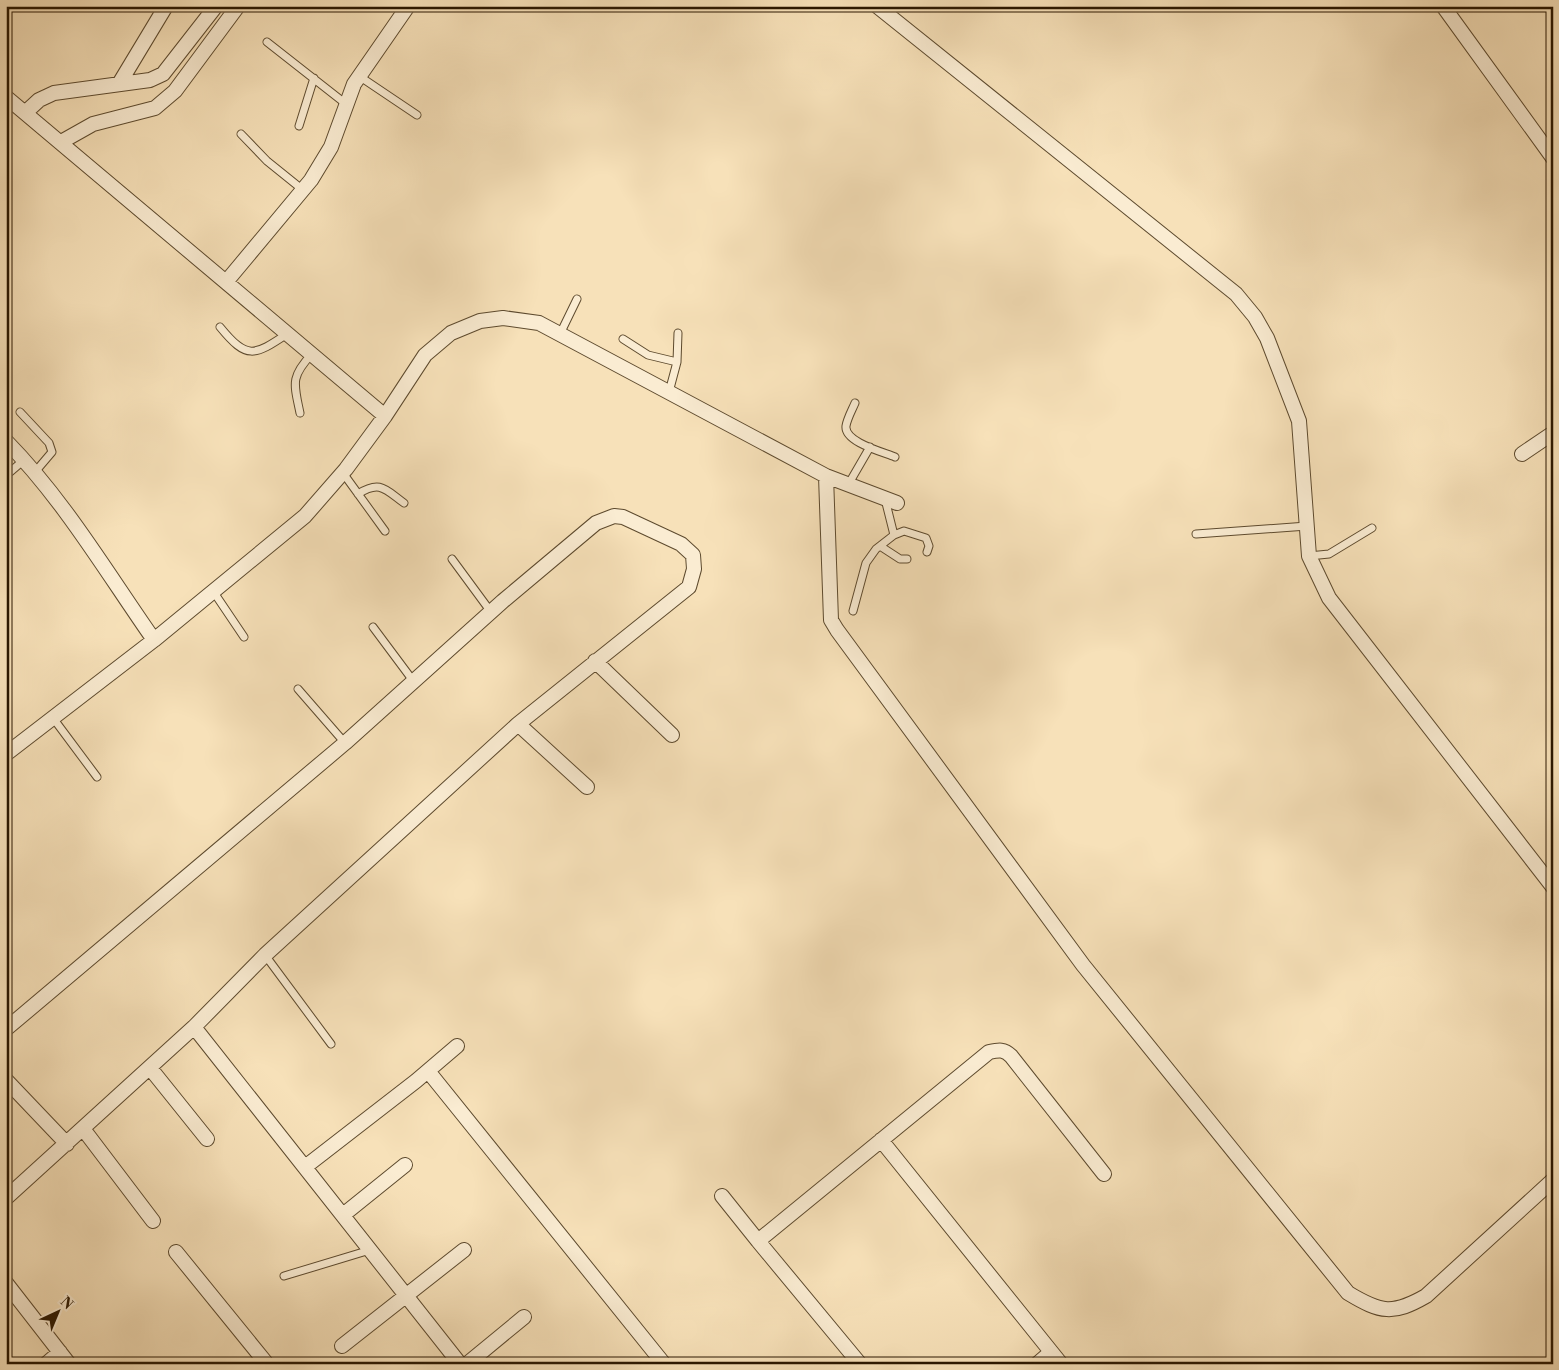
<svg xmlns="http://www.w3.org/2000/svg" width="1559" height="1370" font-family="'Libre Bodoni',serif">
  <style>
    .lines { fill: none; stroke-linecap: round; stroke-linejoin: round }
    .service-casing { stroke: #5d4a2e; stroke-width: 9 }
    .minor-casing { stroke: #5d4a2e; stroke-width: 16 }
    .path { stroke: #2a1700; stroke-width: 3; stroke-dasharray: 1 2.5; stroke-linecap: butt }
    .service { stroke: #faecd2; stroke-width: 7 }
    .minor { stroke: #faecd2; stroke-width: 14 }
  </style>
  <rect width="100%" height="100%" fill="#f7e1b9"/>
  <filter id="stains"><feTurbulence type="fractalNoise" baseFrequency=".004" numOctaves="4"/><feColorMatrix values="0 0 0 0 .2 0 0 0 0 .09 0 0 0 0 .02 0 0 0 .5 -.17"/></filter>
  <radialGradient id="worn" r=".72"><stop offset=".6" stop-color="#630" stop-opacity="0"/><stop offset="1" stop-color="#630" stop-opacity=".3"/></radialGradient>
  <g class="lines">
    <g class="service-casing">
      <path id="service" d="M267 42 346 104
        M359 76 417 115
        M299 126 314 78
        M241 134 267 161 303 190
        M220 327C247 360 254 356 287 334
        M560 334 577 299
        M623 339 648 355 677 362
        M669 392 677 362 678 333
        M855 403C852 410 847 419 846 426 844 442 883 452 895 457
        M20 412 49 443 52 452 35 472
        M300 413C294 384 290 377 312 354
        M6 471 10 472 24 460
        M343 473 385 531
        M848 485 870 447
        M358 494C380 480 385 489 404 503
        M885 499 894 535
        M1196 534 1307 526
        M880 546 900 559H907
        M1309 556 1329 554 1372 528
        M452 559 491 612
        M213 591 244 637
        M853 611 866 563 876 549 894 535 904 531 926 538 929 546 927 552
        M373 627 414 682
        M298 689 345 743
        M53 718 97 777
        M265 955 331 1044
        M284 1276 370 1250"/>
    </g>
    <g class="minor-casing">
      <path id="minor" d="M877 6 1236 294 1255 317 1267 338 1299 421 1309 556 1329 598 1553 887
        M1443 6 1553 158
        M119 84 166 6
        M6 97 385 416
        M26 112 39 100 54 93 150 80 163 74 216 6
        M61 142 93 124 155 108 175 91 238 6
        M226 282 311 180 331 147 354 84 408 6
        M6 441C64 500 107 573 154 640
        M1522 454 1553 433
        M826 476 831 620 837 630 1083 965 1348 1293C1381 1313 1393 1315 1426 1296L1553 1180
        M595 661 672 735
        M518 724 587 787
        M6 754 154 640 305 516 346 469 385 416 425 355 451 333 480 321 503 318 539 323 826 476 897 503
        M194 1027 460 1364
        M6 1029 345 743 503 601 596 523 614 516 623 517 681 544 693 555 694 569 689 587 518 724 265 955 194 1027 6 1198
        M150 1068 207 1139
        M428 1071 664 1364
        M6 1080 67 1144
        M84 1130 153 1221
        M881 1140 1061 1364
        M305 1167 416 1081 457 1046
        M722 1196 758 1241
        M343 1215 405 1165
        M176 1252 267 1364
        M6 1283 69 1364
        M342 1346 464 1250
        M46 1364 60 1352
        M467 1364 524 1317
        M860 1364 758 1241 989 1052C999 1050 1004 1049 1011 1056L1104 1174
        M1037 1364 1051 1352"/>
    </g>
    <path class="path" d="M1541 1364 1553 1353"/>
    <use href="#service" class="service"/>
    <use href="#minor" class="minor"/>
  </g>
  <rect width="1559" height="1370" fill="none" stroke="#f7e1b9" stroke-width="25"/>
  <rect x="8" y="8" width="1544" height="1355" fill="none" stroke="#2a1700" stroke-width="2.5"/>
  <rect x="12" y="12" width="1534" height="1345" fill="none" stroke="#2a1700"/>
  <g transform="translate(58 1312) rotate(44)" stroke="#faecd2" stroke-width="4" paint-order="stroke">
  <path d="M0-4L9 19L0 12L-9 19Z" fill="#2a1700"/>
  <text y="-8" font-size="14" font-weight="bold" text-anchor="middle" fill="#2a1700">N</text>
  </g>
  <rect width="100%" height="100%" filter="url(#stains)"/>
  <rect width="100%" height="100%" fill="url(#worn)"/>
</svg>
